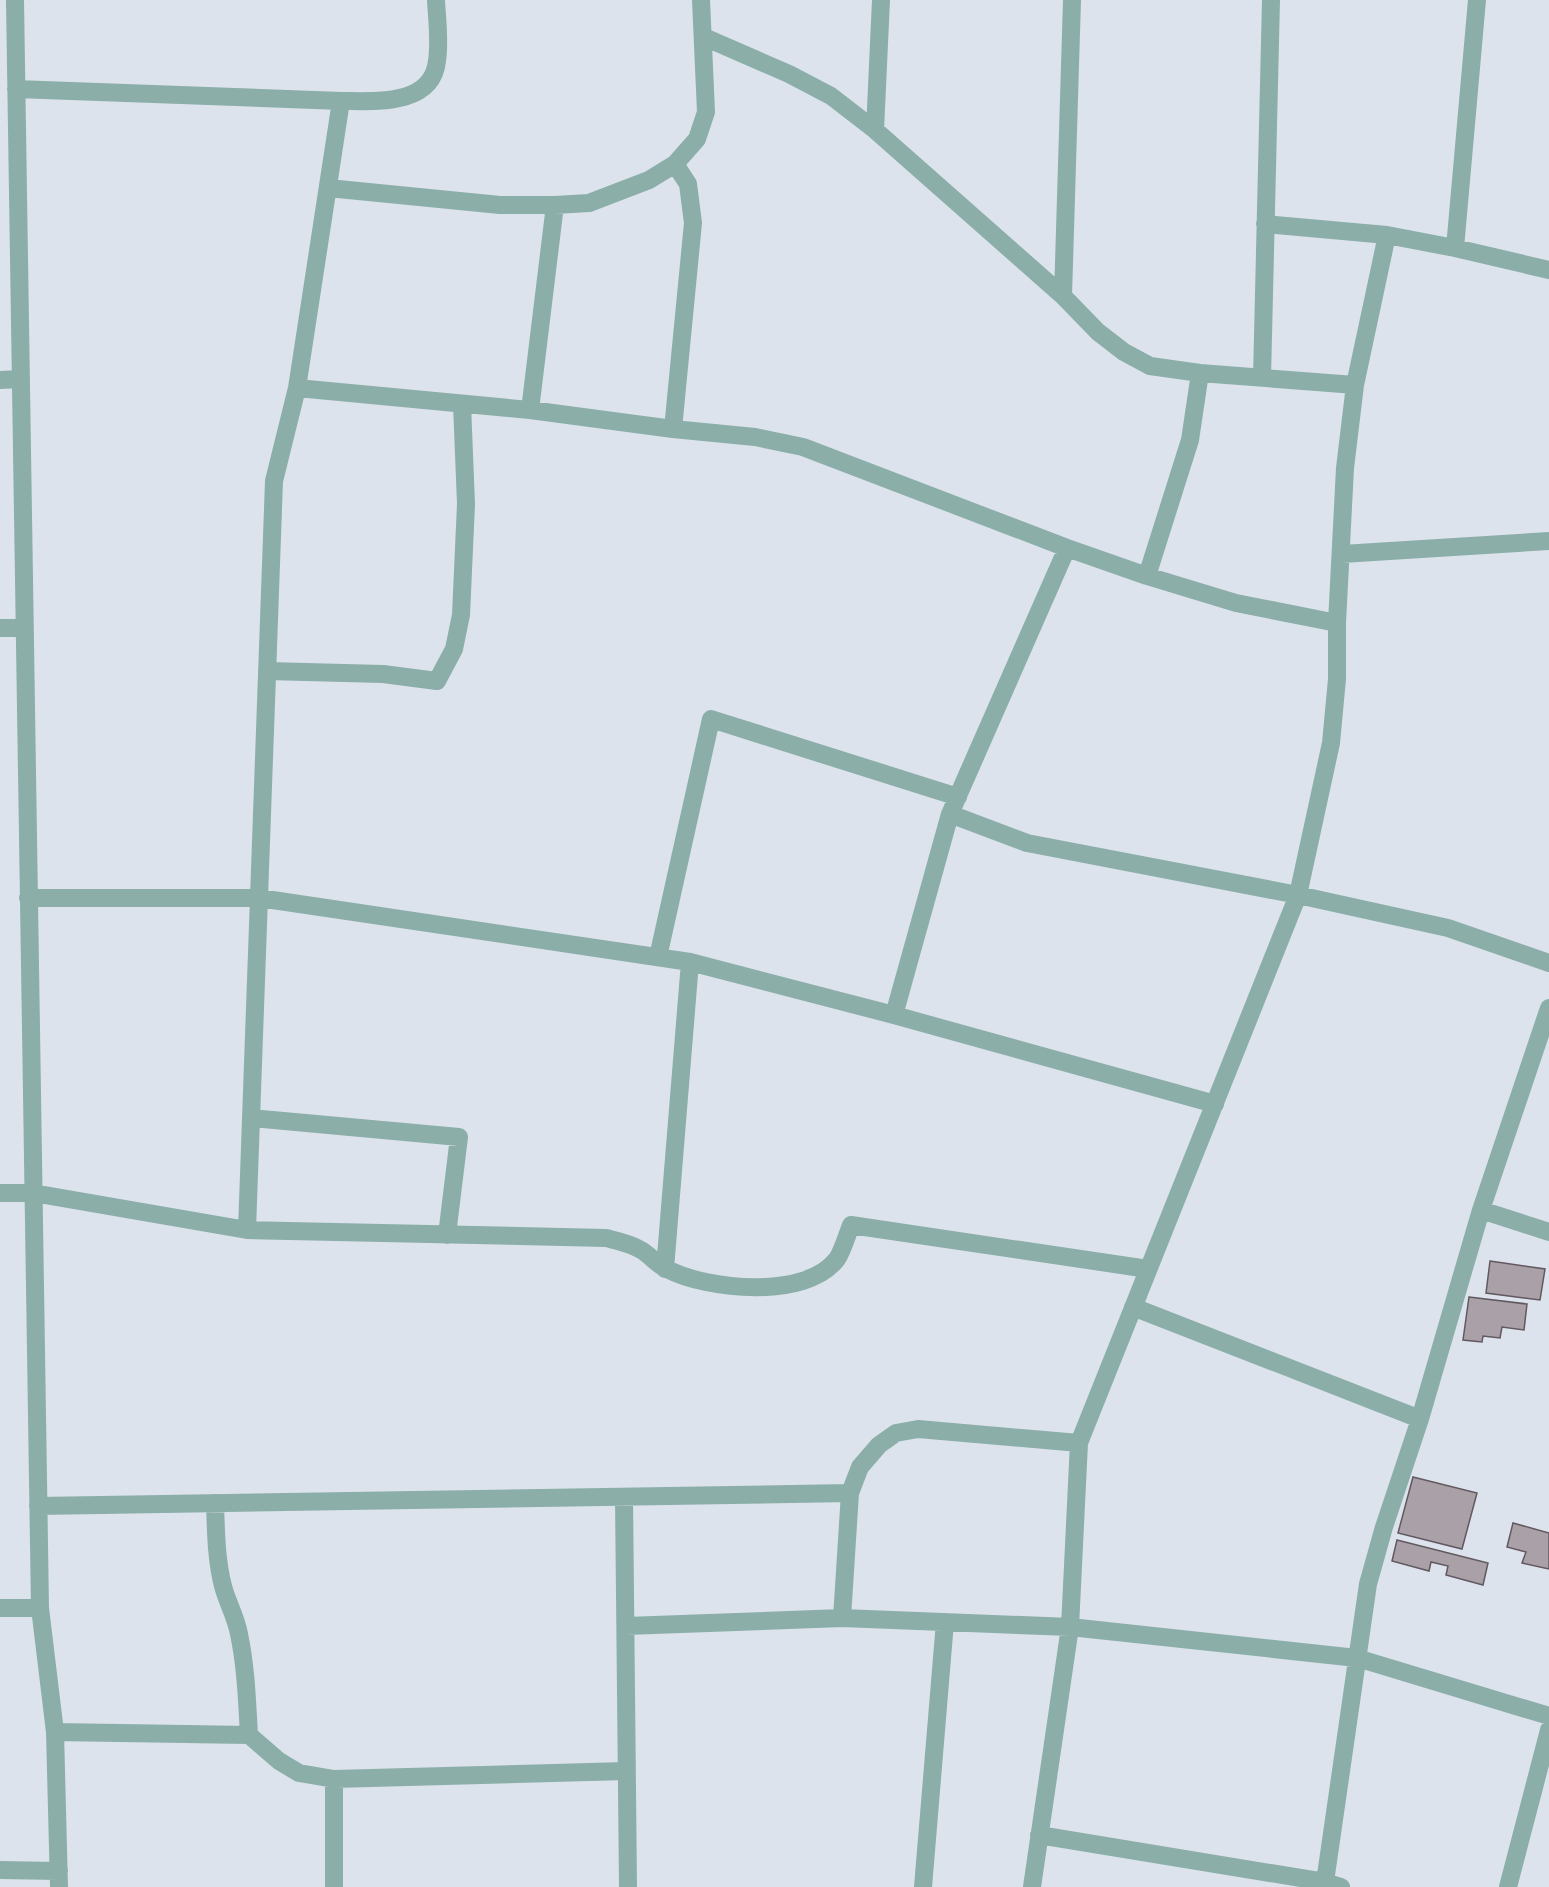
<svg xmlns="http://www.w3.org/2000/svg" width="1549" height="1887" font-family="Raleway,sans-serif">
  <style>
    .building { fill: #aaa1a8; stroke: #61595f; stroke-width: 1.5 }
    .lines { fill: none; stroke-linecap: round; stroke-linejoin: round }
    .minor { stroke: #8baea9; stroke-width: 18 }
  </style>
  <rect width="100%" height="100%" fill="#dce3ec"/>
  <path class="building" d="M1490 1261 1545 1269 1540 1300 1486 1293Z
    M1469 1297 1527 1304 1524 1330 1502 1327 1500 1338 1483 1336 1482 1342 1463 1340Z
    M1413 1477 1477 1493 1462 1549 1398 1533Z
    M1513 1523 1549 1533V1569L1522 1563 1526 1552 1507 1547Z
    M1397 1540 1488 1563 1483 1585 1446 1575 1448 1566 1431 1562 1429 1571 1392 1561Z"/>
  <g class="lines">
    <path class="minor" d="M15 0 40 1608 55 1732 59 1887
      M704 37 789 74 831 96 875 130 1063 296 1098 332 1124 352 1150 366 1200 373 1355 385
      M16 89 341 101C376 101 432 106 437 61 440 41 437 20 436 0
      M875 130 881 0
      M328 188 500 205H555L589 203 649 180 675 164 697 139 706 112 701 0
      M1265 224 1387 235 1455 248 1549 270
      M1455 248 1477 0
      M1063 296 1072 0
      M1262 378 1271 0
      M0 380 21 379
      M297 388 530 410 673 429 755 437 803 447 1067 548 1147 576 1236 603 1337 623
      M530 410 555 205
      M673 429 693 223 688 184 675 164
      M1342 554 1549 541
      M1147 576 1190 440 1200 373
      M0 628H24
      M267 671 383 674 437 681 454 649 461 615 466 504 462 404
      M950 814 1027 843 1298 895 1448 928 1549 963
      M28 898H259L690 962 894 1015 1215 1104
      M658 957 711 719 958 797
      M894 1015 950 814 1067 548
      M251 1118 459 1137 447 1235
      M0 1193H33L247 1230 606 1238C618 1241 630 1243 641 1250 650 1255 657 1265 667 1269 707 1290 806 1300 837 1259 843 1250 847 1235 851 1225L1148 1269
      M1481 1210 1549 1232
      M247 1230 274 481 297 388 341 101
      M665 1269 690 962
      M1133 1307 1420 1419
      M624 1497 628 1887
      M215 1503C216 1531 216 1559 223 1586 227 1602 236 1617 239 1634 246 1667 247 1701 249 1735
      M38 1506 850 1493
      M0 1608H40
      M842 1618 850 1493 860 1467 879 1445 896 1433 918 1429 1079 1443
      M626 1626 842 1618 1070 1627 1357 1658 1549 1716
      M55 1732 249 1735 279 1761 299 1773 334 1779 626 1771
      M1039 1835 1325 1882 1341 1887
      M0 1870 59 1871
      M1325 1882 1368 1584 1384 1527 1420 1419 1481 1210 1549 1008
      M334 1887V1779
      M923 1887 945 1622
      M1032 1887 1070 1627 1079 1443 1298 895 1331 743 1337 679V623L1345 468 1355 385 1387 235
      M1508 1887 1549 1730"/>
  </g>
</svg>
